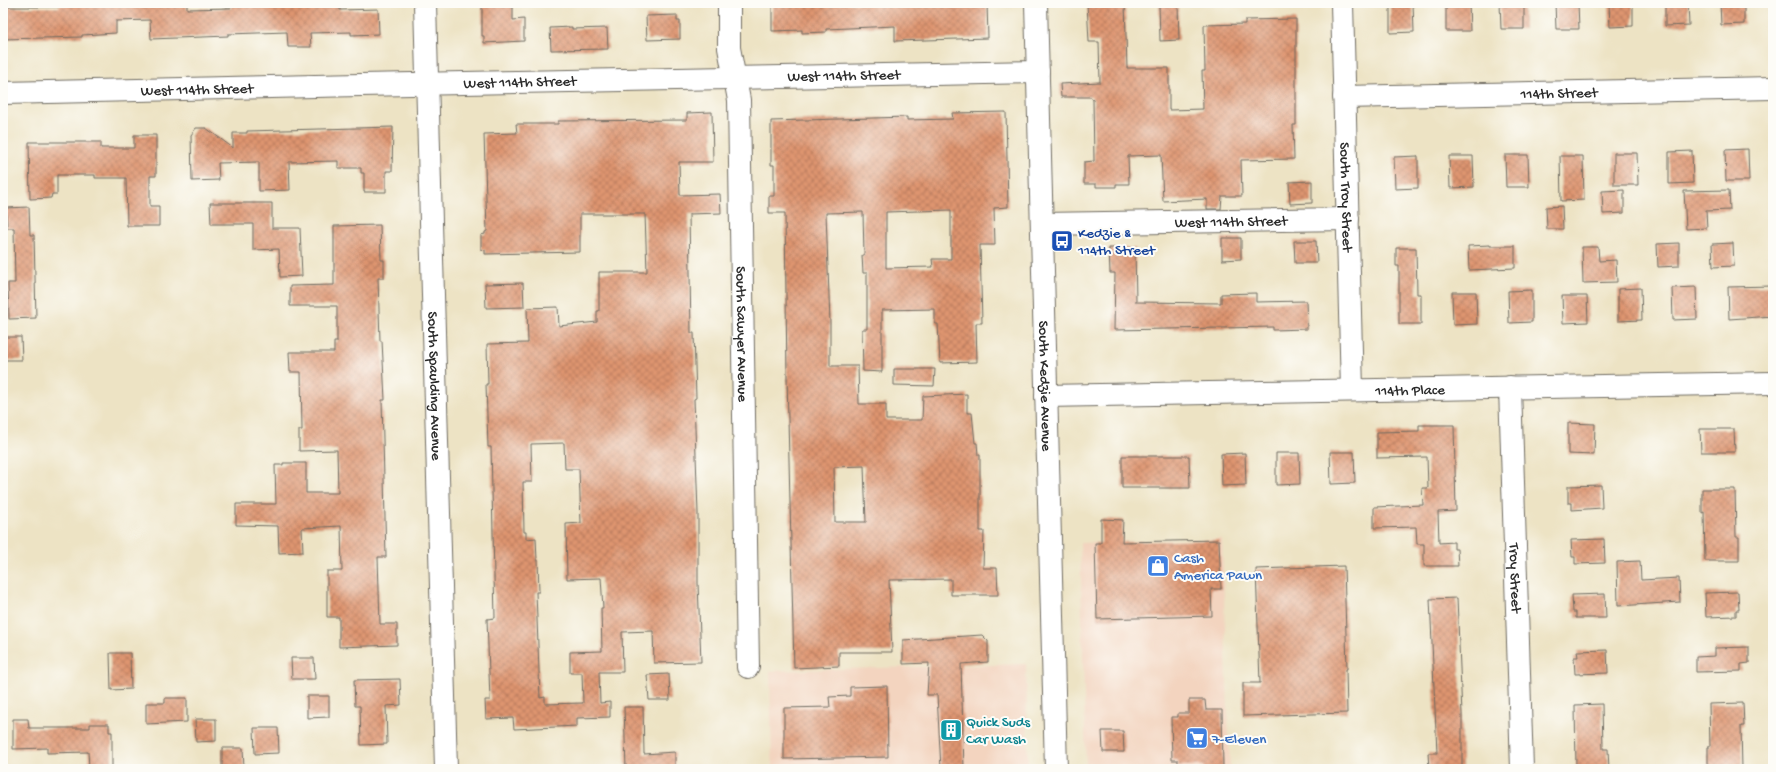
<svg xmlns="http://www.w3.org/2000/svg" width="1776" height="772" font-family="'Gochi Hand',sans-serif">
  <style>
    .built { fill: #f3d4bf }
    .building { fill: url(#building-cross-hatch); fill-rule: evenodd }
    .lines { fill: none; stroke-linecap: round; stroke-linejoin: round }
    .minor-casing { stroke: #6f6b61; stroke-width: 24 }
    .major-casing { stroke: #6f6b61; stroke-width: 24 }
    .minor { stroke: #fff; stroke-width: 22 }
    .major { stroke: #fff; stroke-width: 22 }
    .labels { text-anchor: middle; stroke-width: 4; stroke-linejoin: round; paint-order: stroke }
    .street-label { font-size: 15px; fill: #2b2b2b; stroke: #fdfcf7 }
    .transit-label { font-size: 15px; fill: #164399; stroke: #fdfcf7; text-anchor: start }
    .shop-label { font-size: 15px; fill: #366cbe; stroke: #fdfcf7; text-anchor: start }
    .culture-label { font-size: 15px; fill: #0d838f; stroke: #fdfcf7; text-anchor: start }
  </style>
  <defs>
    <pattern id="building-cross-hatch" width="8" height="8" patternUnits="userSpaceOnUse"><rect width="8" height="8" fill="#de946f"/><path d="M0 0l8 8M0 8l8-8" fill="none" stroke="#b4795b"/></pattern>
  </defs>
  <rect width="100%" height="100%" fill="#fdfcf7"/>
  <filter id="ink" filterUnits="userSpaceOnUse"><feTurbulence type="fractalNoise" baseFrequency=".025" numOctaves="2"/><feDisplacementMap in="SourceGraphic" scale="8" xChannelSelector="R" yChannelSelector="G"/><feConvolveMatrix kernelMatrix="1 2 1 2 8 2 1 2 1" color-interpolation-filters="sRGB"/></filter>
  <filter id="wash" filterUnits="userSpaceOnUse"><feTurbulence type="fractalNoise" baseFrequency=".012" numOctaves="4" result="noise"/><feDisplacementMap in="SourceGraphic" scale="16" xChannelSelector="R" yChannelSelector="G"/><feGaussianBlur stdDeviation="0.9" result="paint"/><feColorMatrix in="noise" values="0 0 0 0 0 0 0 0 0 0 0 0 0 0 0 0 0 1.4 0 .05"/><feComposite in="paint" operator="in"/></filter>
  <g filter="url(#wash)">
    <rect width="100%" height="100%" fill="#ede3c4"/>
    <path class="built" d="M1222 539 1230 769H1086L1080 543Z
      M1026 664 1028 769H772L770 671Z"/>
    <g id="blocks">
      <path class="building" d="M123 3H187V9L231 8V3H340V10L378 9 379 34 351 35V32L310 33 311 47H288L287 32 228 34V36L151 39 150 20 116 21V33L82 35V37L3 39V7H59V5H82V6L123 4Z
        M482 3H513V20L524 19V41L484 43V36H482Z
        M772 3H987L988 38 895 41V26L826 29V32L802 33V30L772 31Z
        M1087 3H1125L1127 68H1169V110L1203 109 1202 71H1205L1204 25 1245 24V20L1296 19V125H1293L1294 159 1241 160 1242 196H1222L1221 209H1207V199L1163 201 1161 155 1128 156 1129 184H1116V187H1096V184H1084V162L1094 161 1093 100 1091 97H1061L1060 84 1100 82 1099 42H1089Z
        M1390 3H1413L1414 32 1390 33Z
        M1446 3H1469L1470 31H1446Z
        M1500 3H1524V29H1501Z
        M1555 3H1578L1579 29H1556Z
        M1609 3H1633V26L1610 27Z
        M1665 3H1688L1689 25 1665 26Z
        M1720 3H1744V24L1721 25Z
        M1159 5H1178L1179 40 1160 41Z
        M677 15V21H680V39L647 40 646 16Z
        M572 27V29L607 28 608 49 551 50 550 28Z
        M712 112 713 162H679L680 195 720 194 721 213 689 214 691 333H694L696 398 694 399 698 513V583L701 662 654 663 653 631 622 632 623 672H599L600 703 610 702V717L577 718V726L514 729 513 718 486 719 485 700H490L487 619 495 618 491 447H488L486 384H488L487 344 528 343 527 308 558 307 559 326 597 322V311H599V272H647L645 214H580V252L485 254V250L481 249V235L485 234V232L487 231 484 134 517 133 516 124H558V121L687 120V113ZM564 443 565 469H579L581 523 566 524 567 579 601 578 603 608H601L602 651 570 652V673H582L583 703 545 704V697L540 698 536 592H539L538 560H537L536 538 526 539V532H524L523 482H532L531 444Z
        M1006 112 1008 207 994 208 995 245H980L982 323H976L977 362 940 363 938 324H935V309L882 310V372L863 371 862 329H867V273H863L862 255H864L863 212 826 213 830 323V366H858L859 404H886V420H922L923 396 967 394V413H972L975 443H977L978 455H980V531H984L983 568H997L998 595H951V579L889 580 892 652H839V666L794 668 787 377 785 213H769V196H774V165H771V121L907 117V120L953 119 952 113ZM951 210V259H932L933 267 886 268V212ZM864 466 866 522H835L834 467Z
        M393 127 392 171H386V192H364V173H361V168H338V161L289 162 290 190 259 191V162L218 163 219 180 192 181 191 135 196 128H206L233 148V133H247V131Z
        M134 135H156V176H150V206H159V226H127L126 178H95V175H57V194H52L51 198 30 199 29 142H101V148H134Z
        M1748 149 1749 181H1726L1725 150Z
        M1692 151 1693 183 1669 184V152Z
        M1614 153H1637L1638 185H1614Z
        M1505 155H1528L1529 187H1506Z
        M1418 156V188L1395 189 1394 157Z
        M1449 156H1473L1474 187 1450 188Z
        M1560 156H1583L1584 200 1561 201Z
        M1312 181V203L1290 204 1289 182Z
        M1624 190V213L1603 214 1602 191Z
        M1729 190 1730 210 1706 211 1707 228 1686 229 1684 191Z
        M210 203H272V228H300L302 276 280 277 279 249 253 250V224H211Z
        M1562 206 1563 229H1547L1546 207Z
        M29 207 30 235H34L36 318 9 319 8 283H15L14 228H7L6 208Z
        M380 225 381 260H384V278H378L380 341H382L385 400H382L386 557H378L380 624H397V645L339 647V617H327V571H342L341 526 302 528 303 552 279 553 278 526 236 525V504H276L275 465H283V463H306V493H338L337 450 299 451V430H302L301 372H290L289 352H334V342H337V306H290V286L334 285V226Z
        M1222 238H1241V259L1222 260Z
        M1294 241H1316L1317 263H1295Z
        M1679 243V266L1658 267 1657 244Z
        M1733 243 1734 266 1713 267 1712 244Z
        M1490 245V246H1515V268L1469 270 1468 246Z
        M1582 247H1598L1599 261 1616 260 1617 282 1583 283Z
        M1109 248H1135L1136 302 1221 303V294L1256 293V302L1306 301 1307 329 1273 330V327L1114 330 1115 273H1110Z
        M1396 248H1416L1417 294H1421V324H1399V266H1396Z
        M523 283 524 307 486 308 485 284Z
        M1773 286V316L1729 319 1728 287Z
        M1696 287 1697 319 1673 320 1672 288Z
        M1641 288 1642 320 1618 321V289Z
        M1532 290V322L1509 323 1508 291Z
        M1452 292H1476L1477 324 1453 325Z
        M1562 296H1587L1588 322 1563 323Z
        M3 337H21L22 360H3Z
        M894 369H935L934 386 894 385Z
        M1568 423 1595 424 1594 455 1568 454Z
        M1419 425H1454L1456 511 1438 512 1439 543 1454 542V549H1457L1458 566H1424V544H1417L1416 527 1374 528V507L1423 505 1422 488H1428L1427 457 1377 458V432L1419 431Z
        M1700 429H1734L1735 452H1701Z
        M1330 452H1354L1355 483 1331 484Z
        M1245 453 1246 485 1222 486 1221 454Z
        M1276 453H1299L1300 484 1276 485Z
        M1122 456H1189L1190 488H1122Z
        M1601 485 1602 508 1572 510V503H1568V486Z
        M1702 489H1735L1736 537H1739V561H1705L1704 512 1702 513Z
        M1101 519 1123 520 1122 542 1219 540 1221 589H1211L1212 616 1097 619 1095 543H1101Z
        M1604 539 1605 563 1575 564V557H1572L1571 540Z
        M1640 561 1641 580 1679 578 1680 602 1618 606 1617 562Z
        M1344 566 1347 669H1346L1347 713 1243 716V683H1260L1256 569Z
        M1738 592 1739 610H1736V616L1706 617 1705 593Z
        M1605 594 1606 618H1576V612H1573L1572 595Z
        M1457 598 1462 714V769H1429L1428 753H1437L1430 599Z
        M982 635 988 641V662L961 664 964 769H941L937 695H927L929 663 903 664V640Z
        M1749 647V663L1741 664V671L1696 672V657L1715 656V648Z
        M1607 650 1608 673 1575 674 1574 657H1578L1577 651Z
        M110 653H130L131 689 111 690Z
        M291 658H314L315 679H292Z
        M669 674 670 700H649L647 675Z
        M400 679 401 705 386 706 387 744 361 745 360 706H355L354 680Z
        M887 686 888 757 784 759V708L830 707 829 697 850 696V687Z
        M307 696H329V717L307 718Z
        M165 698H187V722L146 724V703H165Z
        M1189 700H1205L1206 710H1222L1223 769H1204V766H1178V760H1172L1171 717H1178V713H1189Z
        M1743 703 1744 726H1741L1742 769H1708V747H1710L1709 704Z
        M1602 704 1603 749H1608L1609 769H1579V767H1576L1575 705Z
        M624 707H643L644 754 675 752V769H626Z
        M13 719H28L29 728H90V724H109V732H112V767H89L88 752 47 753V748L13 749Z
        M195 719H216V741L196 742Z
        M254 728H278L279 753 255 754Z
        M1102 731H1123L1124 752H1103Z
        M222 748H243L244 769H222Z"/>
    </g>
  </g>
  <g filter="url(#ink)">
    <use href="#blocks" fill-opacity="0" stroke="#6f6b61" stroke-width="1"/>
    <g class="lines">
      <g class="minor-casing">
        <g id="minor">
          <path id="s1" d="M425 3 446 769"/>
          <path id="s2" d="M729 3V48L739 100 748 667"/>
          <path id="s3" d="M1342 3 1352 390"/>
          <path id="s4" d="M3 93C348 86 693 76 1038 72"/>
          <path id="s5" d="M1344 97 1773 88"/>
          <path id="s6" d="M1042 224 1348 219"/>
          <path id="s7" d="M1510 387 1522 769"/>
          <path id="s8" d="M1046 396 1773 383"/>
        </g>
      </g>
      <g class="major-casing">
        <g id="major">
          <path id="s9" d="M1036 3 1056 769"/>
        </g>
      </g>
      <use href="#minor" class="minor"/>
      <use href="#major" class="major"/>
    </g>
  </g>
  <defs>
    <g id="bus-square" transform="scale(1.15)"><rect x="-9" y="-9" width="18" height="18" rx="4" fill="#1a4fb4" stroke="#fdfcf7"/><path d="M-5-6H5V4H4V6H2V4H-2V6H-4V4H-5ZM-3.5-4V0h7V-4ZM-3.5 1.2v1.5H-2V1.2ZM2 1.2v1.5H3.5V1.2Z" fill="#fff"/></g>
    <g id="shop-square" transform="scale(1.15)"><rect x="-9" y="-9" width="18" height="18" rx="4" fill="#3f7fe0" stroke="#fdfcf7"/><path d="M-5-2.5h2.3a2.7 3.5 0 0 1 5.4 0H5L5.5 6h-11ZM-1.5-2.5h3a1.5 2.3 0 0 0-3 0Z" fill="#fff"/></g>
    <g id="building-square" transform="scale(1.15)"><rect x="-9" y="-9" width="18" height="18" rx="4" fill="#0f9aa8" stroke="#fdfcf7"/><path d="M-4-6H4V6H1V3H-1V6H-4ZM-2.5-4.3h1.7v1.8h-1.7ZM.8-4.3h1.7v1.8H.8ZM-2.5-1h1.7V.8h-1.7ZM.8-1h1.7V.8H.8Z" fill="#fff"/></g>
    <g id="supermarket-square" transform="scale(1.15)"><rect x="-9" y="-9" width="18" height="18" rx="4" fill="#3f7fe0" stroke="#fdfcf7"/><path d="M-6-5.5h2.5l.6 2H6L4.5 2H-2.5L-4.4-4H-6ZM-1.5 3.2a1.3 1.3 0 1 0 .1 0ZM3 3.2a1.3 1.3 0 1 0 .1 0Z" fill="#fff"/></g>
  </defs>
  <g fill-rule="evenodd">
    <use href="#bus-square" x="1062" y="241"/>
    <use href="#shop-square" x="1158" y="566"/>
    <use href="#building-square" x="951" y="730"/>
    <use href="#supermarket-square" x="1197" y="738"/>
  </g>
  <g class="labels">
    <g class="street-label">
      <text dy="5" stroke="none"><textPath href="#s4" startOffset="841">West 114th Street</textPath></text>
      <text dy="5" stroke="none"><textPath href="#s4" startOffset="517">West 114th Street</textPath></text>
      <text dy="5" stroke="none"><textPath href="#s4" startOffset="194">West 114th Street</textPath></text>
      <text dy="5" stroke="none"><textPath href="#s5" startOffset="215">114th Street</textPath></text>
      <text dy="5" stroke="none"><textPath href="#s3" startOffset="194">South Troy Street</textPath></text>
      <text dy="5" stroke="none"><textPath href="#s6" startOffset="189">West 114th Street</textPath></text>
      <text dy="5" stroke="none"><textPath href="#s2" startOffset="332">South Sawyer Avenue</textPath></text>
      <text dy="5" stroke="none"><textPath href="#s1" startOffset="383">South Spaulding Avenue</textPath></text>
      <text dy="5" stroke="none"><textPath href="#s9" startOffset="383">South Kedzie Avenue</textPath></text>
      <text dy="5" stroke="none"><textPath href="#s8" startOffset="364">114th Place</textPath></text>
      <text dy="5" stroke="none"><textPath href="#s7" startOffset="191">Troy Street</textPath></text>
    </g>
    <g class="transit-label">
      <text x="1078" y="237">Kedzie &amp;<tspan x="1078" dy="17">114th Street</tspan></text>
    </g>
    <g class="shop-label">
      <text x="1174" y="562">Cash<tspan x="1174" dy="17">America Pawn</tspan></text>
      <text x="1212" y="743">7-Eleven</text>
    </g>
    <g class="culture-label">
      <text x="966" y="726">Quick Suds<tspan x="966" dy="17">Car Wash</tspan></text>
    </g>
  </g>
  <rect width="1776" height="772" fill="none" stroke="#fdfcf7" stroke-width="16"/>
</svg>
